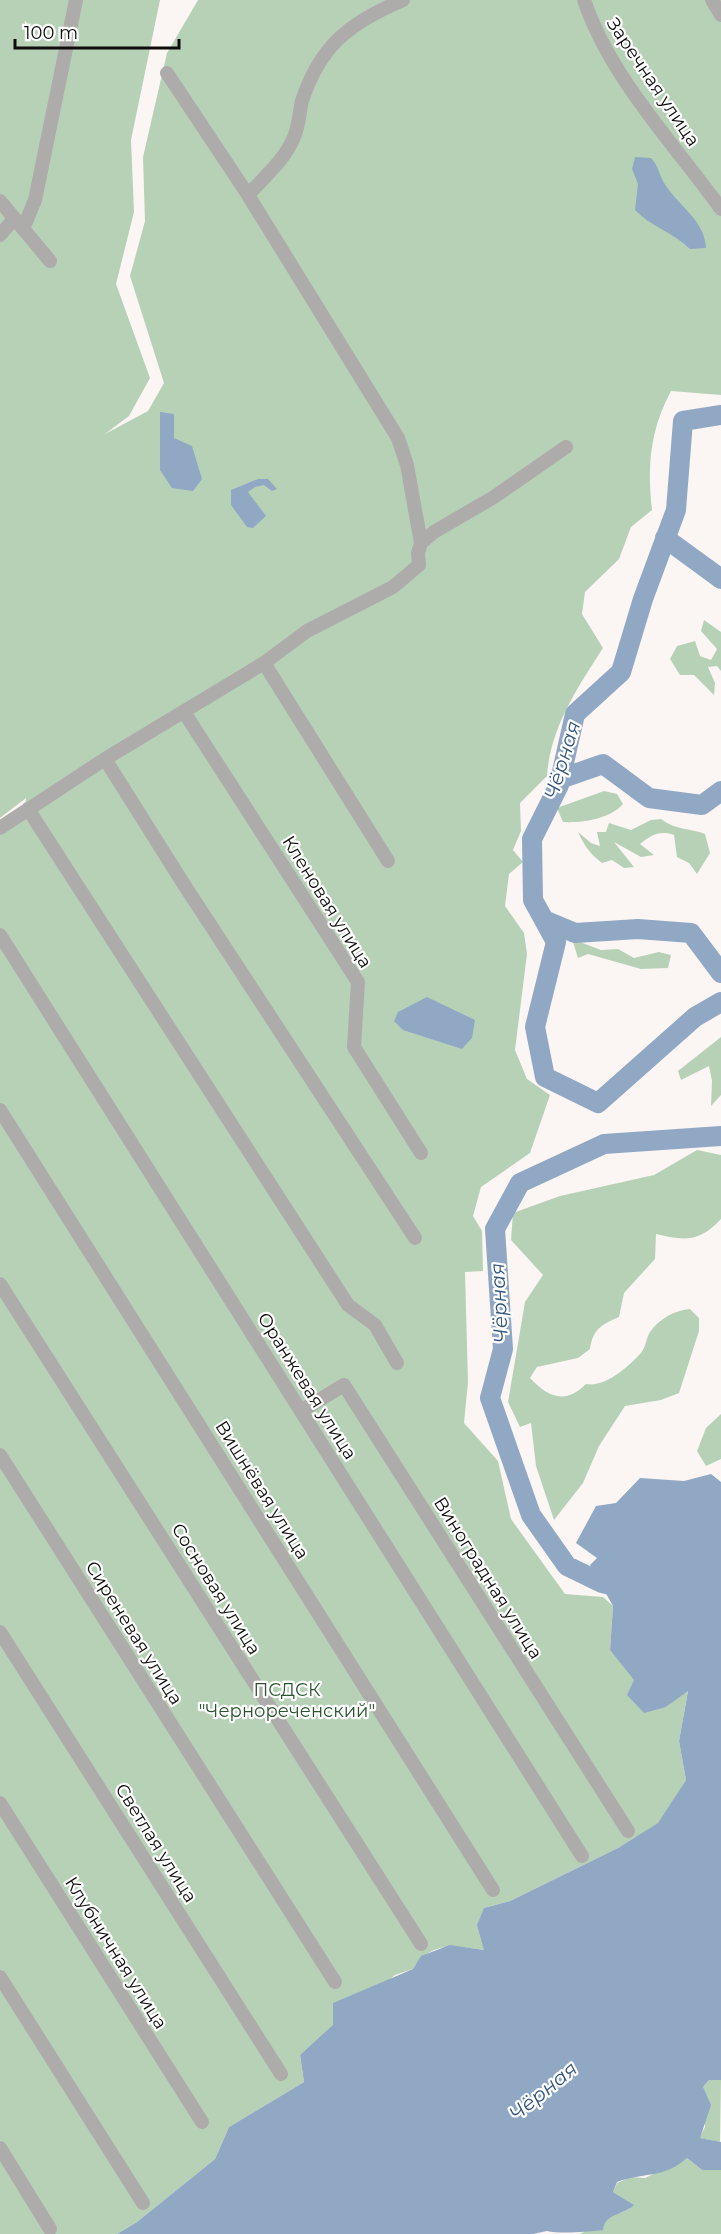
<svg xmlns="http://www.w3.org/2000/svg" width="721" height="2234" font-family="Montserrat,sans-serif">
  <style>
    .green { fill: #b7d1b7 }
    .water { fill: #91a8c4 }
    .lines { fill: none; stroke-linecap: round; stroke-linejoin: round }
    .river { stroke: #91a8c4; stroke-width: 20 }
    .minor { stroke: #aeacab; stroke-width: 14 }
    .labels { text-anchor: middle; stroke-width: 4.5; stroke-linejoin: round; paint-order: stroke }
    .street-label { font-size: 18px; fill: #0f0d0c; stroke: #fff }
    .park-label { font-size: 18px; fill: #2b552e; stroke: #fff }
    .water-label { font-size: 20px; font-style: italic; fill: #34567f; stroke: #fff }
  </style>
  <rect width="100%" height="100%" fill="#fbf6f3"/>
  <path class="green" d="M0 0H160L131 140 134 212 116 284 150 378 129 416 105 434 148 411 164 383 130 276 145 221 143 157 167 53 198 0H721V395L671 391C650 430 647 466 652 510L631 527 619 559 585 592 582 614 603 648C578 687 550 728 547 776L520 803 521 831 513 850 523 862 509 874 505 906 524 933 527 954 515 1050 527 1079 550 1095 530 1153 481 1187 473 1216 482 1231 483 1271 465 1272 468 1382 464 1423 498 1461 511 1519 565 1594 603 1597 613 1606 610 1650 666 1707 688 1690 679 1741 686 1780 659 1823 618 1848 510 1901 484 1908V1950C455 1946 431 1941 413 1969L395 1975 300 2055 304 2082 229 2127 215 2159 137 2222 117 2234H0V824L25 809 26 798 0 818Z
    M704 620 721 632V671L717 666 708 667 715 683 714 695 694 675H680L670 659 677 646 695 641 700 656 711 660 717 649 701 631Z
    M604 791 617 794 623 804C610 819 582 823 563 822L557 808Z
    M661 819C675 830 690 828 705 834L710 853 697 874 689 863 677 857 674 835C660 830 651 835 640 844L654 855 641 857 614 842 634 867 624 868 612 860 602 863C590 854 584 845 578 832L591 843 600 846 597 832H606L609 823 631 830 651 820Z
    M572 939 601 950 618 949 634 958 659 952 671 955 668 968 641 969 588 954 578 958Z
    M721 1037V1095L711 1106 712 1081 709 1066 681 1080 678 1071Z
    M697 1150 721 1155V1219C700 1242 685 1241 656 1234L655 1259 624 1293 619 1317C601 1325 593 1329 590 1349L578 1358 537 1367 530 1378C548 1397 565 1405 586 1384 605 1388 629 1366 641 1353 646 1347 646 1338 650 1332 659 1319 675 1310 690 1309L699 1318V1331L679 1393 661 1400 625 1406 599 1446 583 1483 554 1520 536 1466 531 1423 520 1427 508 1402 525 1302 543 1275 511 1240 513 1213 560 1196 654 1175Z
    M721 1414V1459L706 1466 697 1451 706 1428Z
    M720 2078 721 2080 720 2142 699 2138 705 2127 703 2087 709 2080Z
    M687 2158 702 2170H721V2234H579C591 2230 601 2219 612 2215 622 2212 625 2213 633 2205L613 2192 617 2183 631 2177 645 2178Z"/>
  <path class="water" d="M635 157 651 158C659 166 659 176 666 186 680 207 705 221 706 248L690 249C673 232 651 227 635 210L638 184 632 169Z
    M160 412 174 414V438L192 446 202 479 193 491 172 488 160 470Z
    M258 479H268L277 489 272 491 264 485 255 487 248 492 266 516 253 528 247 527 231 505V490Z
    M427 997 475 1020 472 1038 462 1049 403 1030 394 1021 398 1012Z
    M711 1474 721 1482V2080H709L703 2087 711 2105 700 2138 721 2142V2170H702L687 2158C663 2179 644 2172 617 2182L613 2192 634 2205C622 2216 605 2213 603 2230 588 2232 559 2234 547 2231L533 2234H117L137 2222 215 2159 229 2127 304 2082 300 2055 333 2025V2003L413 1969 421 1956 450 1945 484 1950 477 1925 484 1908 510 1901 618 1848 658 1823 686 1780 679 1741 688 1691 666 1707 644 1713 627 1695 634 1680 610 1650 613 1606 590 1565 597 1558 576 1543 596 1506 616 1503 640 1478 684 1481Z"/>
  <g class="lines">
    <path class="river" d="M721 415 683 421 676 510 643 599 621 672 575 714 559 785 532 839 533 900 556 942 535 1027 545 1077 598 1103 695 1017 721 1002
      M665 538 721 579
      M560 779 603 764 649 798 702 805 721 791
      M544 920 575 933 638 929 691 933 721 973
      M627 1589 602 1583 567 1566 531 1515 490 1398 503 1349 495 1229 520 1183 604 1144 721 1136"/>
    <path class="minor" d="M584 0C611 79 673 142 721 209
      M712 0 721 15
      M167 73 248 195 398 438 407 465 421 543
      M248 195C264 177 285 160 294 137 299 126 299 113 302 101 320 45 351 22 403 0
      M0 201 50 261
      M23 229 35 200 76 0
      M0 235 14 219
      M264 663 388 861
      M184 712 358 982 354 1047 421 1153
      M105 759 183 883 415 1238
      M28 809 348 1305 375 1325 397 1363
      M0 828 105 759 264 663 307 631 393 587 419 565 418 553 421 543 434 532 494 497 566 447
      M0 935 582 1856
      M0 1110 493 1890
      M0 1284 421 1944
      M301 1411 344 1385 628 1831
      M0 1455 335 1982
      M0 1632 281 2074
      M0 1803 202 2122
      M0 1977 143 2203
      M0 2148 50 2229"/>
  </g>
  <g class="labels">
    <g class="street-label">
      <text transform="translate(653 82) rotate(56)" y="6">Заречная улица</text>
      <text transform="translate(327 902) rotate(58)" y="6">Кленовая улица</text>
      <text transform="translate(307 1386) rotate(58)" y="6">Оранжевая улица</text>
      <text transform="translate(262 1490) rotate(58)" y="6">Вишнёвая улица</text>
      <text transform="translate(488 1578) rotate(58)" y="6">Виноградная улица</text>
      <text transform="translate(216 1589) rotate(58)" y="6">Сосновая улица</text>
      <text transform="translate(134 1633) rotate(58)" y="6">Сиреневая улица</text>
      <text transform="translate(156 1843) rotate(58)" y="6">Светлая улица</text>
      <text transform="translate(116 1953) rotate(58)" y="6">Клубничная улица</text>
    </g>
    <g class="park-label">
      <text x="287" y="1696">ПСДСК<tspan x="287" dy="21">"Чернореченский"</tspan></text>
    </g>
    <g class="water-label">
      <text transform="translate(562 760) rotate(-73)" y="7">Чёрная</text>
      <text transform="translate(499 1303) rotate(-93)" y="7">Чёрная</text>
      <text transform="translate(543 2091) rotate(-39)" y="7">Чёрная</text>
    </g>
  </g>
  <path d="M15 39v9h164v-9" fill="none" stroke="#0f0d0c" stroke-width="3"/>
  <text x="24" y="39" font-size="18" fill="#0f0d0c" stroke="#ffffff" stroke-width="4.5" paint-order="stroke">100 m</text>
</svg>
